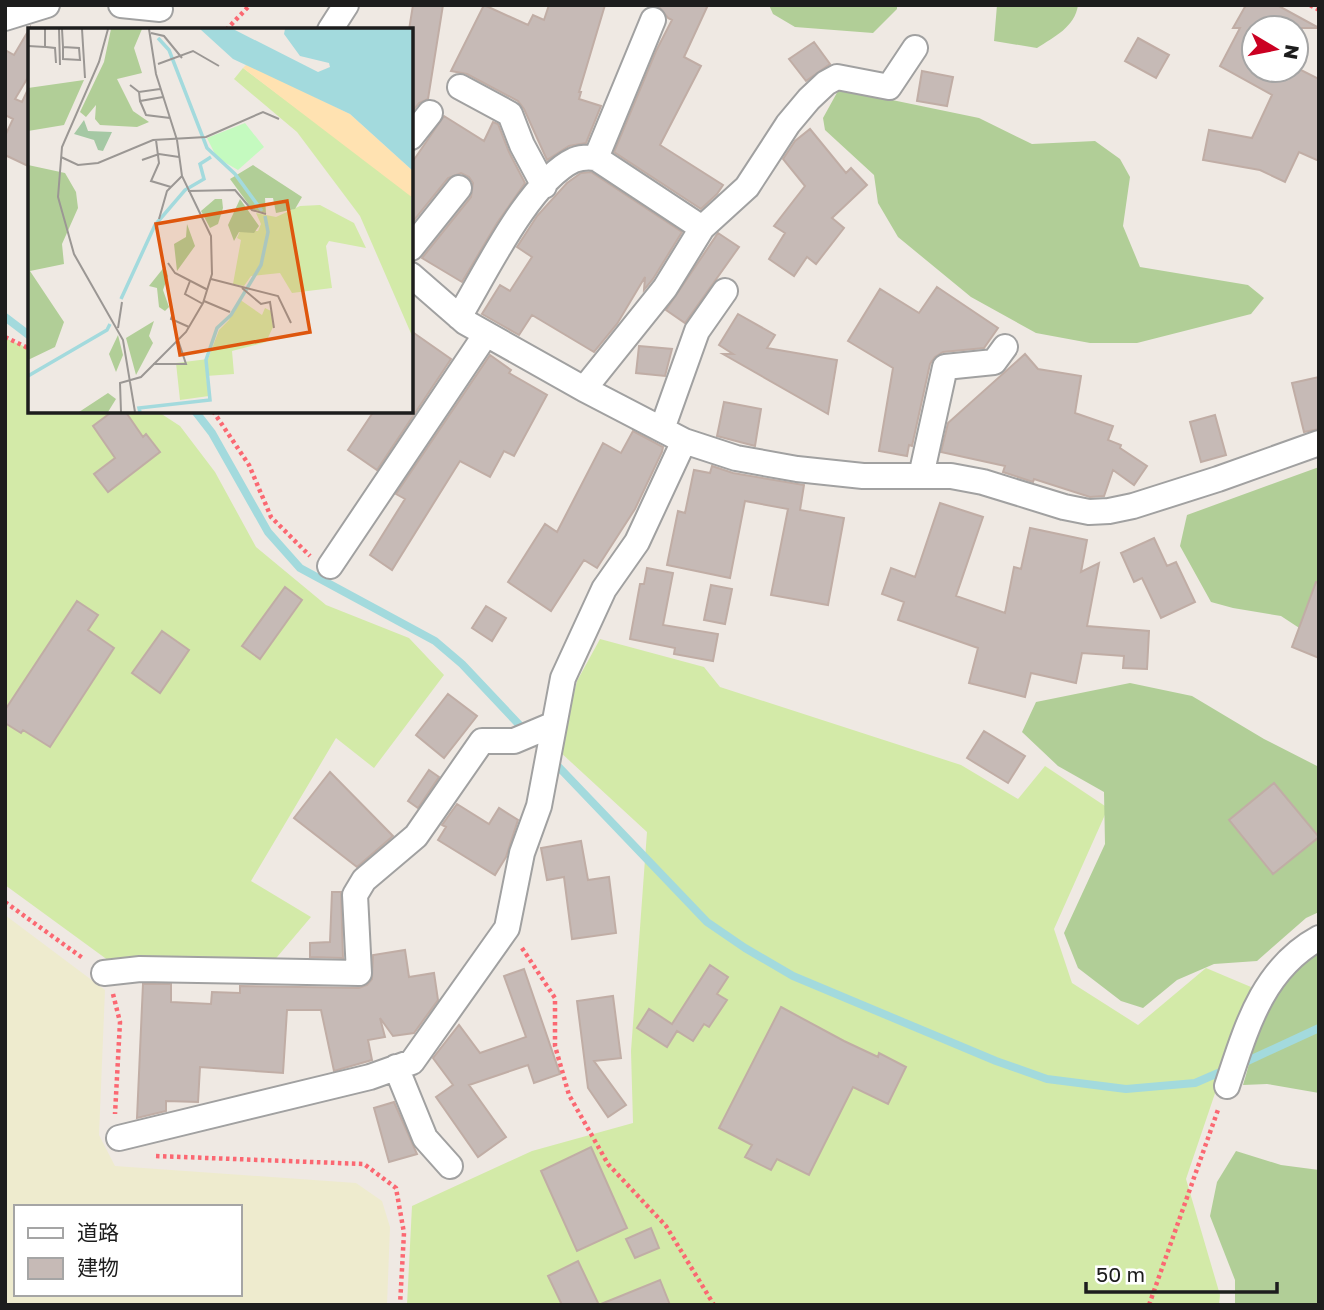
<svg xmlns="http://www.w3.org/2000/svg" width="1324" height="1310" font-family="'Golos Text','Noto Sans JP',sans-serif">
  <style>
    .farmland { fill: #eeebce; fill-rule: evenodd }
    .grass { fill: #d3eaa8 }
    .forest { fill: #b1ce97 }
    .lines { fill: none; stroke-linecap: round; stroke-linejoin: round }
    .stream { stroke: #a3dadd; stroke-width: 8 }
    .building { fill: #c6bab6; stroke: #c0ada5; stroke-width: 2 }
    .street-casing { stroke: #a1a1a1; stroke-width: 28 }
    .path { stroke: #fb6872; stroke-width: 4.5; stroke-dasharray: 3.5 3.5; stroke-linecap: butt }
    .street { stroke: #fff; stroke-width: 24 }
    .inset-river { fill: none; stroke: #a3dadd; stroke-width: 3.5 }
    .inset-road { fill: none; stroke: #9b9794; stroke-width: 2 }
    .view { fill: #de560d; fill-opacity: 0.15; stroke: #de560d; stroke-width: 3.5 }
    .inset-edge { fill: none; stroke: #1d1d1d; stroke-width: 3.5 }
  </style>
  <rect width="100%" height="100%" fill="#efe9e3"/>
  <path class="farmland" d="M5 915 105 990 99 1135 115 1166 356 1183 382 1201 390 1227 387 1305H5ZM16 1207H240V1294H16Z"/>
  <path class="grass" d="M5 338 30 349V411H157L180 426 215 472 256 547 326 605 409 638 444 675 374 768 336 738 251 881 311 917 272 963 116 966 5 885Z
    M600 639 704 667 720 687 961 765 1018 799 1045 766 1108 808 1054 929 1072 983 1138 1025 1206 968 1251 987 1186 1179 1220 1295 1219 1305H407L412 1206 532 1151 633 1123 631 1051 647 832 559 751 577 681Z"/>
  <path class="forest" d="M769 5H897V9L873 33 795 27 773 14Z
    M997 5H1078C1075 27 1054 37 1037 48L994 41Z
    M839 89 979 118 1032 144 1095 141 1120 159 1130 177 1123 226 1140 267 1248 285 1264 298 1251 314 1137 343H1090L1036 333 971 297 898 237 878 203 874 175 825 130 823 118Z
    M1319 467V641L1281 616 1233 608 1211 602 1180 546 1187 515Z
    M1130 683 1192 696 1264 739 1319 767V912L1306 918 1257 961 1214 964 1177 980 1143 1008 1121 1001 1078 968 1064 933 1105 844 1104 792 1058 766 1022 732 1036 702Z
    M1319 952V1093L1267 1084 1243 1085C1258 1038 1265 971 1319 952Z
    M1236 1151 1281 1165 1319 1170V1305H1235V1280L1210 1216 1217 1182Z"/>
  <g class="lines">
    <path class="stream" d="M5 317 30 336
      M195 411 212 433 268 532 300 568 435 641 462 664 527 733
      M552 760 707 922 745 948 793 976 996 1061 1047 1079 1126 1089 1195 1083 1225 1070
      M1241 1064 1319 1028"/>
  </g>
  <path class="building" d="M413 5H443L428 99 419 103 411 113V30H409Z
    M484 5 528 25 533 15 544 20 549 5H605L579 92H581L579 99 601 106 586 143 569 146 547 160 524 109 518 101 467 74 451 71Z
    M652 5H708L684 57 701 66 660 145 723 185 717 194 701 209 614 152 656 51 672 20 668 18 659 7Z
    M1246 5H1277L1319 28H1254V70H1301L1319 79V161L1299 152 1285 182 1260 170 1203 160 1209 130 1252 138 1272 95 1220 66 1240 28H1233Z
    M30 28V74L15 99 22 102 30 85V167L5 155V136L13 119 5 115V50L14 55Z
    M1138 38 1169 55 1156 78 1125 61Z
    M814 42 830 64 806 81 789 59Z
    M922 71 953 77 947 106 917 101Z
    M444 116 484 141 493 122 498 124 509 152 525 183 497 223 462 282 422 258 471 197 473 183 469 177 461 173 448 178 411 224V164Z
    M810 129 846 173 851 168 867 185 832 218 844 228 816 264 807 257 794 276 769 259 785 233 774 226 805 186 783 159 795 141Z
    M591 172 682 232 653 279 644 290 645 277 617 324 594 352 532 315 519 335 482 314 500 285 510 291 532 257 517 247 537 216 567 183 581 173Z
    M718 233 739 247 685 323 666 310Z
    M937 287 998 328 984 348 943 352 935 357 930 364 912 446 909 445 907 456 879 451 893 368 848 341 880 289 919 313Z
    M738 314 775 335 767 348 837 360 828 414 723 354H733L719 345Z
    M411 331 451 359 377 470 348 450 374 411H411Z
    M639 346 672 349 665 376 636 373Z
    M1025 354 1038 369 1081 376 1075 413 1113 426 1108 440 1121 445 1120 448 1147 466 1134 485 1113 470 1104 496 1090 497 1034 479 1033 482 1003 472 1005 466 941 452 948 423Z
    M490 355 511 370 509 373 547 395 514 456 504 451 490 477 460 461 392 570 370 555 405 499 396 494Z
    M1319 377V429L1304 432 1292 383Z
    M724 402 761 409 755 446 717 436Z
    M113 411H125L143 437 146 434 160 452 108 492 94 474 115 458 93 426Z
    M1215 415 1226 455 1201 462 1190 422Z
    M633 431 663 447 662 452 635 509 597 568 584 560 551 611 508 582 545 524 557 532 603 443 621 453Z
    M712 466 733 473 804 485 800 510 844 518 828 605 771 595 788 509 745 501 730 578 667 565 678 511 685 513 694 470 710 473Z
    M940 503 983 517 956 596 1005 613 1014 567 1021 569 1030 528 1087 540 1081 572 1099 563 1087 626 1149 631 1147 669 1123 668 1124 656 1082 653 1076 683 1031 673 1025 697 969 683 978 648 898 620 904 602 882 594 891 568 915 577Z
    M1154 538 1167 566 1176 562 1195 602 1161 618 1142 578 1134 582 1121 553Z
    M647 568 673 573 663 625 718 634 713 661 674 654 675 648 630 639 640 584H644Z
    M1316 582 1319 583V658L1292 647Z
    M711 585 732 589 725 624 704 620Z
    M285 587 302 600 260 659 242 646Z
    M77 601 98 615 88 630 114 648 50 747 23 730 21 733 5 723V710Z
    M486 606 506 618 492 641 472 628Z
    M162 631 189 650 160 693 132 673Z
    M448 694 477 716 444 758 416 735Z
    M984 731 1025 756 1008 783 967 758Z
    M429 770 439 777 418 808 408 801Z
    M330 772 393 836 357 867 294 818Z
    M1274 783 1319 837 1273 874 1229 820Z
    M457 804 489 824 499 808 518 820 506 857 495 875 438 840 446 827 442 825Z
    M581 841 588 880 609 877 616 933 572 939 564 877 547 880 541 848Z
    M332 892H341L343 958 310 957V943L330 942Z
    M405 950 409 977 434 973 438 1000 414 1033 393 1036 380 1018 385 1037 368 1040 372 1060 334 1071 321 1010H287L283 1073 200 1067 198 1102 166 1101V1111L137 1118 143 984H171V1002L211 1004 212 992 240 993V986L359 988 367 985 372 979 373 955Z
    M710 965 728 977 717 994 727 1000 709 1027 704 1024 693 1041 677 1031 667 1047 637 1028 649 1009 672 1024Z
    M524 969 560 1074 534 1083 528 1065 469 1085 506 1137 478 1157 436 1097 453 1085 433 1058 459 1025 480 1053 526 1037 504 976Z
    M613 996 621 1058 594 1061 626 1105 608 1117 588 1088 577 1001Z
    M781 1007 844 1041 878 1057 879 1053 906 1067 888 1104 853 1087 809 1175 777 1159 771 1170 745 1157 752 1145 719 1128Z
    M394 1102 417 1154 389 1162 374 1108Z
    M591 1147 627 1228 577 1251 541 1171Z
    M651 1228 659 1248 635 1258 626 1239Z
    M578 1261 599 1305H562L548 1276Z
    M660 1280 670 1305H601V1304Z"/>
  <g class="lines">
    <g class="street-casing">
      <path id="street" d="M121 5 160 9
        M5 18 47 5
        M330 30 346 5
        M460 87 510 114 522 145 544 186
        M411 137 430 113
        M596 158 653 20
        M411 248 459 188
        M411 275 465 322 584 389 684 441 736 458 797 469 863 476H951L983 482 1064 507 1089 512 1109 511 1133 506 1218 479 1319 443
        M459 317C485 274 529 181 574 160 582 157 588 157 596 158L702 228
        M584 389 665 288 702 228 747 187 788 124 809 99 826 83 837 77 889 87 915 48
        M662 429 697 331 725 291
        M921 476 945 367 994 362 1005 347
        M330 566 486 334
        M104 973 140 969 359 973 355 895 364 880 416 836 482 741H514L552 725
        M396 1067 425 1138 450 1166
        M1227 1086C1246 1029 1262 969 1319 938
        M119 1138 370 1077 412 1062 507 928 522 853 539 806 563 678 604 589 637 542 684 441"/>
    </g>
    <path class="path" d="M1310 5 1319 10
      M226 30 250 5
      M5 337 30 349
      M213 411 249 465 271 517 310 556
      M5 902 84 959
      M522 948 555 998V1046L569 1095 608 1164 666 1226 714 1305
      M113 994 120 1022 115 1114
      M156 1156 364 1164 396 1188 404 1233 400 1305
      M1149 1305 1219 1107"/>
    <use href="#street" class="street"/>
  </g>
  <g transform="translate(28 28)">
    <rect width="385" height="385" fill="#efe9e3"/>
    <path d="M215 40 383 166 385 310 332 188 269 104 206 51ZM292 177 326 195 338 220 301 213 298 218 304 260 264 265 252 245 223 248 216 258 205 256 213 212 209 210 212 203H230L233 196 228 185 248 189 272 178ZM211 271 234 287 237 280 243 283 245 299 238 314 204 323 206 346 178 348 181 368 152 372 148 335 180 331 191 302 201 292Z" fill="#d3eaa8"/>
    <path d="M83 1H114L106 20 114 45 89 51 105 83 121 94 109 99 72 97 67 91 68 77 58 89 52 84 76 34ZM56 52 36 97 0 103V60ZM0 137 37 145 48 164 50 180 34 216 36 236 2 243 36 294 27 319 0 332ZM225 137 274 169 267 181 248 185 245 170H237L238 185 224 181 202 151ZM187 171H194L195 180 190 196 182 200 173 183ZM212 171 231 198 226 205 211 204 206 213 200 197ZM159 196 167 218 149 243 146 216 158 209ZM137 238 140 248 135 262 141 279 137 283 131 279 129 260 121 258ZM126 293 121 308 125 315 108 347 98 310ZM90 307 95 327 88 344 81 326ZM80 365 88 371 80 384H51Z" fill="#b1ce97"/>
    <path d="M219 36 322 86 385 143V170L215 40Z" fill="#ffe2b1"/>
    <path d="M56 92 60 103 84 104 75 123 70 122 66 112 46 106Z" fill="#a5c8a4"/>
    <path d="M217 95 236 119 210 142 189 130 179 110Z" fill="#c4fabf"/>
    <path d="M172 1H205L290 44 302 39 301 35 272 28 256 6 257 1H385V143L322 86 205 31Z" fill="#a3dadd"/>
    <path class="inset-river" d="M130 10 141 22 179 120 207 146 234 183M93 271 127 197 157 162 176 151 172 136 183 129M0 348 79 302 82 296M112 384 111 380 182 372 178 332 189 300 203 287 233 237 240 204 237 188"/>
    <path class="inset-road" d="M31 1 32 37M34 1 35 19V31L52 32 51 20 35 19M54 1 57 50M80 1 71 34 34 119 30 169 46 226 95 312 107 384M123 5 136 8 154 30M0 18 17 19V1M18 19 27 20 28 35M130 36 165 23 191 38M102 57 111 64 132 61M111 64 112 73 135 69M112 73 118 87 142 90M128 112 131 135 123 153 143 159M33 129 50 137 70 135 125 112 178 109 235 84 251 91M114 132 131 126 151 129M160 163 207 162 224 182 238 186M131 191 139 163 154 148M140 235 147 245 180 262M183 251 250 268 263 295M162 253 157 266 175 276M214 260 233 276 242 274 246 300M176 273 202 284M144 288 143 291 161 299M90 300 94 274M125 336H158L150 312M93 384 92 355 113 349 158 304 175 275 184 246 183 208 154 148 149 112 128 46 121 1"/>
    <path class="view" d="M259 173 282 304 152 327 128 196Z"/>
    <rect width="385" height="385" class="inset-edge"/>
  </g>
  <rect width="1324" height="1310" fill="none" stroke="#1d1d1d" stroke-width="14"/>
  <rect x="14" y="1205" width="228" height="91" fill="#ffffff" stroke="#a5a5a5" stroke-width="2"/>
  <rect x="28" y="1228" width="35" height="10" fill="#ffffff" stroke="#a5a5a5" stroke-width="2"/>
  <text x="77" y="1240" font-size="21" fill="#1d1d1d">道路</text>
  <rect x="28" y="1258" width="35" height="21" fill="#c6bab6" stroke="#a5a5a5" stroke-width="2"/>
  <text x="77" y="1275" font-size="21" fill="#1d1d1d">建物</text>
  <g transform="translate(1275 49) rotate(100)"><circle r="33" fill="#ffffff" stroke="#a5a5a5" stroke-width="2"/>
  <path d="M0-5L12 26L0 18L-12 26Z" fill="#cb0022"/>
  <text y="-10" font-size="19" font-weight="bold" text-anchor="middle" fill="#1d1d1d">N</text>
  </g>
  <path d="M1086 1282v10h191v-10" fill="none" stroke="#1d1d1d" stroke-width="3.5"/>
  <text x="1096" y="1282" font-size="21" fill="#1d1d1d" stroke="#ffffff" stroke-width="5" paint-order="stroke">50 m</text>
</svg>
